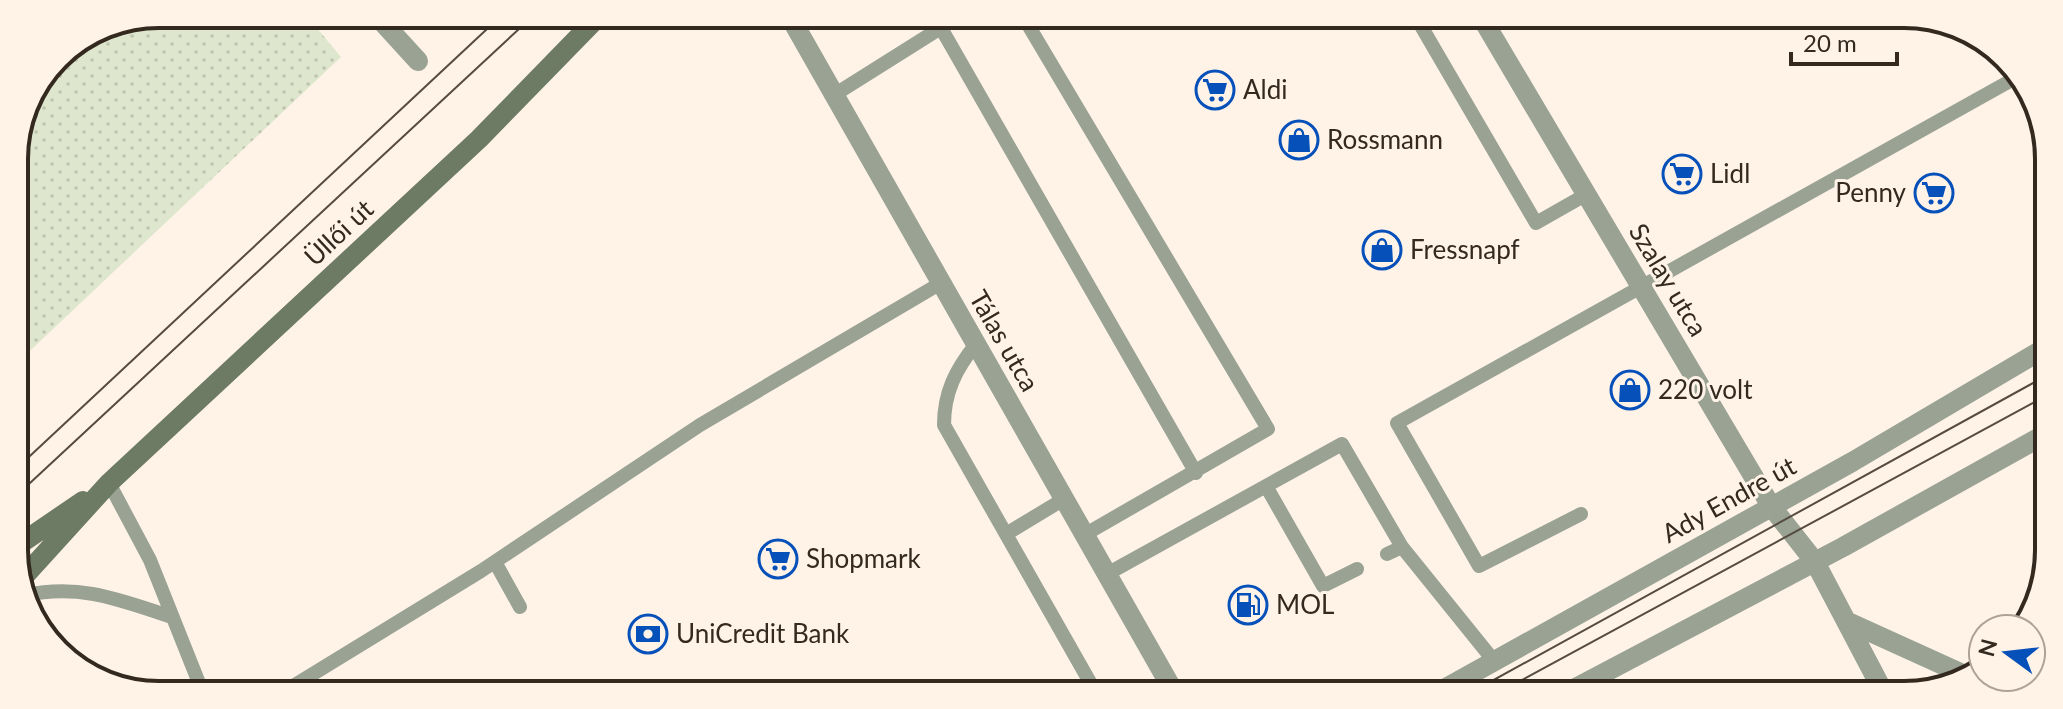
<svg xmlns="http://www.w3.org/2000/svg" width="2063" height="709" font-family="Lato,sans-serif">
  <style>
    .grass { fill: url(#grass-dots) }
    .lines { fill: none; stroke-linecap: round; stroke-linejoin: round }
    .service { stroke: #99a293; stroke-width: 14 }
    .minor { stroke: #99a293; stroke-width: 20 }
    .tertiary { stroke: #99a293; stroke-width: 20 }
    .secondary { stroke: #6d7a64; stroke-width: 20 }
    .tram { stroke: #554b41; stroke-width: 2 }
    .labels { text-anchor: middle; stroke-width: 6; stroke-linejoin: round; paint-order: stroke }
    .poi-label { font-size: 26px; fill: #33291f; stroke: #fff3e8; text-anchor: start }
    .street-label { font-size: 26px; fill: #33291f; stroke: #fff3e8 }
    .rim { fill: none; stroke: #33291f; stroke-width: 4 }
  </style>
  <defs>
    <pattern id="grass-dots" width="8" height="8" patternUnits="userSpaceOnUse" patternTransform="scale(2)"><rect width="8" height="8" fill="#dee7ce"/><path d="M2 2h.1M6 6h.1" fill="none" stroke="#bfc6b0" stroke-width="1.8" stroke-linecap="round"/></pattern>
  </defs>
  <rect width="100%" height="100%" fill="#fff3e8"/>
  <path class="grass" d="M159 14 306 15 341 57 16 364 14 149 29 94 63 50Z"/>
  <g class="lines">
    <path class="service" d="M1024 18 1268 429 1084 535
      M1417 19 1536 223 1587 194
      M941 28 1196 473
      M834 95 958 17
      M976 344C956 369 944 392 944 425L1095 691
      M109 483 150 560 201 688
      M1266 486 1323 586 1357 569
      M1581 514 1479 566 1397 423 2019 76
      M1006 534 1064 499
      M1387 554 1402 547
      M495 562 520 607
      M1107 574 1342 444 1402 547 1494 661
      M25 595C81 584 117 599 169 616
      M290 688 481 571 700 425 941 283"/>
    <path class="minor" d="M376 15 418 61
      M790 17 1174 692
      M1483 20 1771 506 1815 562 1885 695
      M1846 621 1965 675"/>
    <path class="tertiary" d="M1437 693 1852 462 2045 348
      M1566 693 1843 547 2044 435"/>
    <path class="secondary" d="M17 546 83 501
      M19 582 109 483 479 139 599 16"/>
    <path class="tram" d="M16 469 502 15
      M16 496 533 16
      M1470 693 2044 377
      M1498 693 2044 397"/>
  </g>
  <defs>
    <g id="supermarket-ring" transform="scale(2)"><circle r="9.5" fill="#fff3e8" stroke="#0650ba" stroke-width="1.5"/><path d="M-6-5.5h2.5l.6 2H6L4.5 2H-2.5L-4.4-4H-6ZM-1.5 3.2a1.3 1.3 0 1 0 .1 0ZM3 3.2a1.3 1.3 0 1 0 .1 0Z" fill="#0650ba"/></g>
    <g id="shop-ring" transform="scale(2)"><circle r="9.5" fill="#fff3e8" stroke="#0650ba" stroke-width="1.5"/><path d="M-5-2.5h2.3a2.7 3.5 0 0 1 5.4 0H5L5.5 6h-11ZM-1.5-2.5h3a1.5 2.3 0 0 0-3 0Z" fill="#0650ba"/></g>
    <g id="fuel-ring" transform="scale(2)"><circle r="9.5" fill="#fff3e8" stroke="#0650ba" stroke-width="1.5"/><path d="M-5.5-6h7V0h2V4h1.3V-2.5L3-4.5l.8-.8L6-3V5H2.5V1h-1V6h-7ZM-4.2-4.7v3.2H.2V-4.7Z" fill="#0650ba"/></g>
    <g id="bank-ring" transform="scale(2)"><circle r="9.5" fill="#fff3e8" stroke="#0650ba" stroke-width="1.5"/><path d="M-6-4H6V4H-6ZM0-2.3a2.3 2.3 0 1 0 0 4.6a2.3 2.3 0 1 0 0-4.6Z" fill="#0650ba"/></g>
  </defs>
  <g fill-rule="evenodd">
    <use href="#supermarket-ring" x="1215" y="90"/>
    <use href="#shop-ring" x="1299" y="140"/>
    <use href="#supermarket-ring" x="1682" y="174"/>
    <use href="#supermarket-ring" x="1934" y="193"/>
    <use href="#shop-ring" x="1382" y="250"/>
    <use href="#shop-ring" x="1630" y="390"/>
    <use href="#supermarket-ring" x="778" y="559"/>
    <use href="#fuel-ring" x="1248" y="605"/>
    <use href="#bank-ring" x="648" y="634"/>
  </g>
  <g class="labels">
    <g class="poi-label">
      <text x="1243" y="99">Aldi</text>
      <text x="1327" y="149">Rossmann</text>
      <text x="1710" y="183">Lidl</text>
      <text x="1906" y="202" text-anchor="end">Penny</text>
      <text x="1410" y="259">Fressnapf</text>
      <text x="1658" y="399">220 volt</text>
      <text x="806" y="568">Shopmark</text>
      <text x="1276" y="614">MOL</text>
      <text x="676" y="643">UniCredit Bank</text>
    </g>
    <g class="street-label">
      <text transform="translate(339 233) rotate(-43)" y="9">Üllői út</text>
      <text transform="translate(1668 280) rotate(59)" y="9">Szalay utca</text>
      <text transform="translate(1004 341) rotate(60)" y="9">Tálas utca</text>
      <text transform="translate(1729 500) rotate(-29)" y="9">Ady Endre út</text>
    </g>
  </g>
  <path d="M0 0H2063V709H0ZM159 28H1904A131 131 0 0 1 2035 159V550A131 131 0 0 1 1904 681H159A131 131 0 0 1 28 550V159A131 131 0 0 1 159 28Z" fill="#fff3e8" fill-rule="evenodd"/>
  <path class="rim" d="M159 28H1904A131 131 0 0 1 2035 159V550A131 131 0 0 1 1904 681H159A131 131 0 0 1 28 550V159A131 131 0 0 1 159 28Z"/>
  <g transform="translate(2007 653) rotate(285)"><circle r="38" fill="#fff3e8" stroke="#ada298" stroke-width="2"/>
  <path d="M0-6L14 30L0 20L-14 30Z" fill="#0650ba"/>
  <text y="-12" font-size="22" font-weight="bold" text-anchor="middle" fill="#33291f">N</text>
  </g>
  <path d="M1791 52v12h106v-12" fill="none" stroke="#33291f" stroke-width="4"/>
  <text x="1803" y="52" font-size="24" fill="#33291f" stroke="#fff3e8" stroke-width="6" paint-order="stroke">20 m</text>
</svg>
